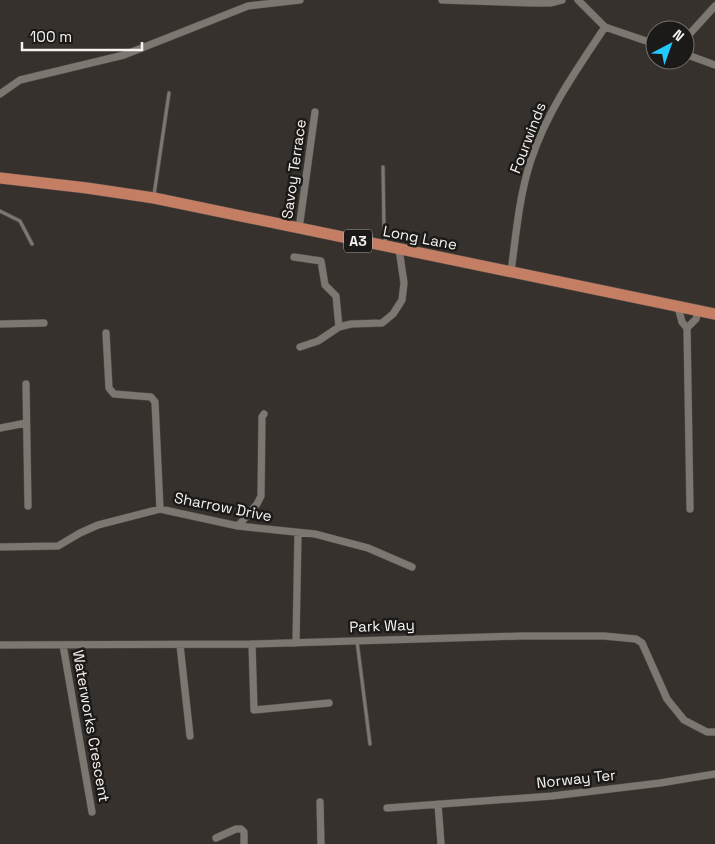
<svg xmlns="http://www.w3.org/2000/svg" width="715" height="844" font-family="'Space Grotesk',sans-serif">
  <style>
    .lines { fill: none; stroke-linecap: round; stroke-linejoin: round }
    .lane-casing { stroke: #524d4a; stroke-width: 4.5 }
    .street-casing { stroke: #524d4a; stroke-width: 8 }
    .primary-casing { stroke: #524d4a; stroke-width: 12 }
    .lane { stroke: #7d7771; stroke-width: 3 }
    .street { stroke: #7d7771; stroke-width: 7 }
    .primary { stroke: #c47e63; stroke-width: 11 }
    .labels { text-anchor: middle; stroke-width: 5; stroke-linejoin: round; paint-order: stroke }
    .shield { fill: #1c1a18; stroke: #b5b2af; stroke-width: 1 }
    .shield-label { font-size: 14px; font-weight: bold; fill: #f7f3f0 }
    .street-label { font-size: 15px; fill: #f7f3f0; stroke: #1c1a18 }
  </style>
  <rect width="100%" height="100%" fill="#37312d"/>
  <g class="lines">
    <g class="lane-casing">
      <path id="lane" d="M383 167 384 230 386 244
        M154 195 169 93
        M0 211 20 221 32 244
        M357 641 370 744"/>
    </g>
    <g class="street-casing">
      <path id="street" d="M442 0 532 3H550L562 0
        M578 0 605 27 655 44
        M685 39 715 6
        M685 54 715 65
        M0 94 20 80 124 55 248 6 300 0
        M299 229 315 112
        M294 257 321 261 325 285 336 296 339 327
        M511 272C516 235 519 196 531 160 547 111 577 69 605 27
        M678 307 682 322 687 328 690 509
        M0 324 44 323
        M687 328 696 319 698 311
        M106 333 109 388 114 394 151 397 155 402 160 509
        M300 347 318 341 339 327 351 324 382 323 393 314 402 300 404 283 399 249
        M26 384 28 506
        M0 428 26 423
        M238 526 257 504 261 496 262 417 264 414
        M0 547 58 546 80 533 98 525 160 509 238 526 315 534 368 548 412 567
        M296 643 298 533
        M252 644 254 710 329 703
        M0 645 252 644 521 636H604L636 639 642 643 667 699 684 720 707 732H715
        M63 645 92 812
        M180 645 190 736
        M320 802 321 844
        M438 804 441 844
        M387 808 552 796 660 783 715 774
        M216 838 236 829H241L244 832V844"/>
    </g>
    <g class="primary-casing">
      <path id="primary" d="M0 178 87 188 154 198 715 314"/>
    </g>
    <use href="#lane" class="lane"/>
    <use href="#street" class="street"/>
    <use href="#primary" class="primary"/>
  </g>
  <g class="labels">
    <rect class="shield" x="344" y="229.5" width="28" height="23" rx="4"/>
    <g class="shield-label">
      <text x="358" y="246">A3</text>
    </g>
    <g class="street-label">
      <text transform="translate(528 138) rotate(-69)" y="5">Fourwinds</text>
      <text transform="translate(294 169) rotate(-82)" y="5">Savoy Terrace</text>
      <text transform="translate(420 238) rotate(11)" y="5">Long Lane</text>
      <text transform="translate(223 507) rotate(11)" y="5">Sharrow Drive</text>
      <text transform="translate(382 626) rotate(-2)" y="5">Park Way</text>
      <text transform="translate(91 726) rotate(80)" y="5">Waterworks Crescent</text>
      <text transform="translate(576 779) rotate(-6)" y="5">Norway Ter</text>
    </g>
  </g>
  <g transform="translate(670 45) rotate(41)"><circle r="24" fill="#1c1a18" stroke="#74716e"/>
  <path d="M0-4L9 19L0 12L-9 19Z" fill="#21c9fd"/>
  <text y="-8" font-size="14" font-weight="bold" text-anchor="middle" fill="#f7f3f0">N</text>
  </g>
  <path d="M22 42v8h120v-8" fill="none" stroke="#f7f3f0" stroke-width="2.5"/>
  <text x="30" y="42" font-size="15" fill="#f7f3f0" stroke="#1c1a18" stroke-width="4" paint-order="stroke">100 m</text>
</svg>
